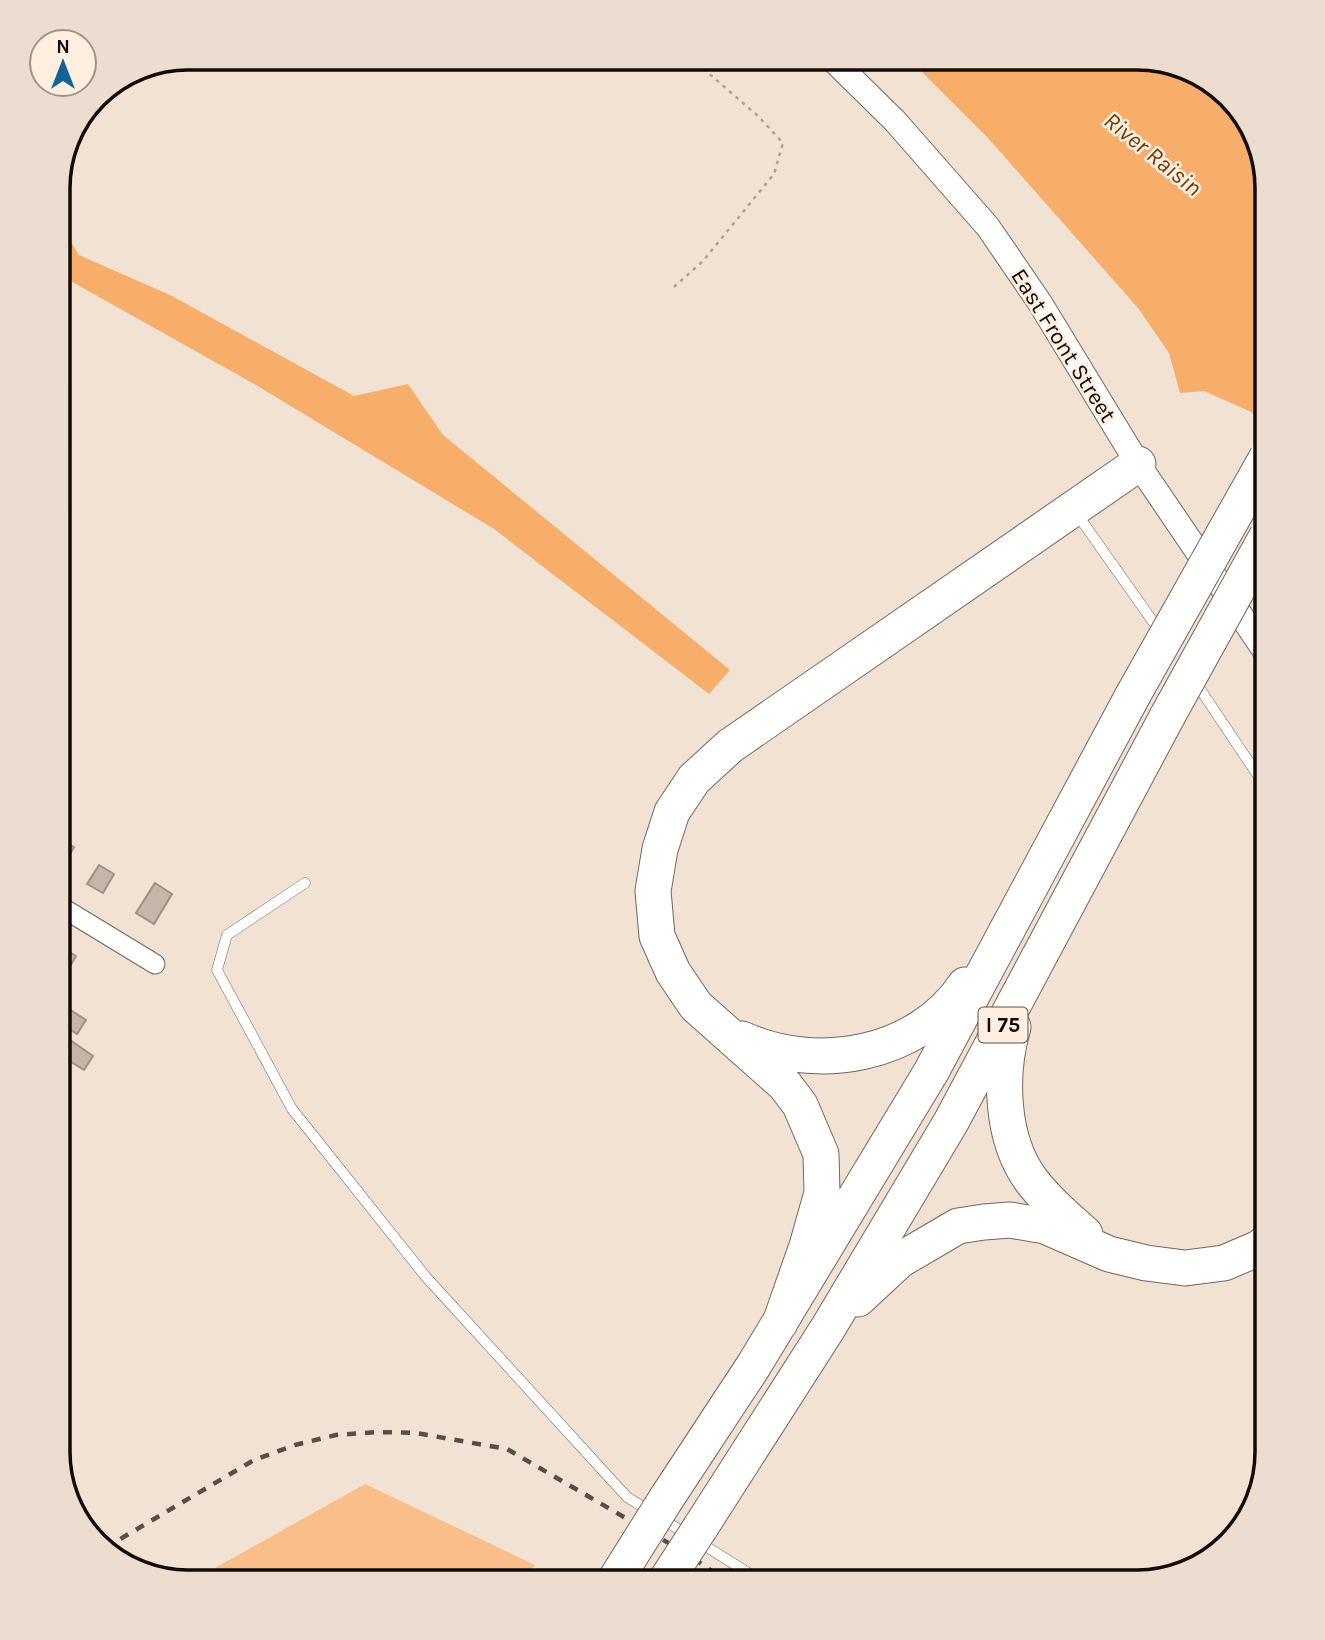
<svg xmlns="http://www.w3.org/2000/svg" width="1325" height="1640" font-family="Karla,sans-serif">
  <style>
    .green { fill: #f9be8a }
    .water { fill: #f7ae6b }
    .building { fill: #c6b6a9; stroke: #a09185; stroke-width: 2 }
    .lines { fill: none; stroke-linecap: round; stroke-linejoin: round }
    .service-casing { stroke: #74665b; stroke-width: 11 }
    .minor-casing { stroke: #74665b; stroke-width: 21 }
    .tertiary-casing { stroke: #74665b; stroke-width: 26 }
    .motorway-casing { stroke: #74665b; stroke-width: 37 }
    .path { stroke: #ada095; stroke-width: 2.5; stroke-dasharray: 3.5 5; stroke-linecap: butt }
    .service { stroke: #fff; stroke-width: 10 }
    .minor { stroke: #fff; stroke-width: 19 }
    .tertiary { stroke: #fff; stroke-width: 24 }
    .motorway { stroke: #fff; stroke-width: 35 }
    .rail { stroke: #564e47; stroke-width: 4.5; stroke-dasharray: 9 9; stroke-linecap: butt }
    .motorway-bridge-casing { stroke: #74665b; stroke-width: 37; stroke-linecap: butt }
    .motorway-bridge { stroke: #fff; stroke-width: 35 }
    .labels { text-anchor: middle; stroke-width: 5; stroke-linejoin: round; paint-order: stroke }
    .shield { fill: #ffefe1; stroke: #585049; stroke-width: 2 }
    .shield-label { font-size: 21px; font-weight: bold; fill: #110c08 }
    .street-label { font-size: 23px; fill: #110c08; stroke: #ffefe1 }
    .water-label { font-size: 24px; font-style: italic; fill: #6b3d06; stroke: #ffefe1 }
    .rim { fill: none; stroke: #110c08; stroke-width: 3.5 }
  </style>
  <rect width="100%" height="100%" fill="#f2e2d4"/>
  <path class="green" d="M365 1484 535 1565 521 1582H190Z"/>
  <path class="water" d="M908 58H1145L1202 75 1245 116 1267 188V419L1204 391 1180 393 1169 353 1138 308 988 138Z
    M58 225 61 226 79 255 172 296 354 396 408 384 443 435 730 670 709 694 494 529 256 385 58 274Z"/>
  <path class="building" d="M58 838 74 847 58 874Z
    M99 865 114 874 103 893 87 884Z
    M155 883 172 894 154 924 136 913Z
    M58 945 76 956 58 987Z
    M58 1002 86 1020 77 1034 58 1021Z
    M70 1040 93 1056 84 1070 60 1055Z"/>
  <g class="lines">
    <g class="service-casing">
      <path id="service" d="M1077 514 1161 633
        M1196 683 1267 789
        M305 883 227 935 217 970 292 1109 426 1277 627 1497 763 1582"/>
    </g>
    <g class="minor-casing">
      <path id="minor" d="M58 905 155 964"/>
    </g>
    <g class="tertiary-casing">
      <path id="tertiary" d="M831 58 895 121 988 227 1040 303 1138 464 1267 654"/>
    </g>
    <g class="motorway-casing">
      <path id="motorway" d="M1013 1027C999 1075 1001 1139 1031 1180 1047 1201 1066 1217 1085 1234
        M742 1039C817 1073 917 1056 965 985
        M858 1299 900 1260 958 1226 984 1222 1010 1220 1045 1226 1109 1254 1146 1263 1185 1268 1224 1263 1259 1248 1267 1242
        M780 1323 807 1246 822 1193 821 1154 800 1105 785 1085 696 1006 673 972 657 936 653 891 660 849 672 812 694 779 730 746 1138 464
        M666 1499 754 1365 931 1072 1133 695
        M700 1528 828 1328 951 1122 1168 715"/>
    </g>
    <path class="path" d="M674 287 703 261 774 174 783 143 758 116 691 58"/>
    <use href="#service" class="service"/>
    <use href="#minor" class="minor"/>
    <use href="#tertiary" class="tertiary"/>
    <use href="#motorway" class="motorway"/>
    <path class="rail" d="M105 1548 254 1460 295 1445 336 1435 378 1432 416 1433 507 1449 684 1552 728 1582"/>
    <g class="motorway-bridge-casing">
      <path id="motorway-bridge" d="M1133 695 1267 457
        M1168 715 1267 536
        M614 1582 666 1499
        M665 1582 700 1528"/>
    </g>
    <use href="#motorway-bridge" class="motorway-bridge"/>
  </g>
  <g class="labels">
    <rect class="shield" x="978.5" y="1007.5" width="49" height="35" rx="5"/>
    <g class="shield-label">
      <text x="1003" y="1032">I 75</text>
    </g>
    <g class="street-label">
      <text transform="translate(1064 345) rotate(58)" y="8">East Front Street</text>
    </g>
    <g class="water-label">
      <text transform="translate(1153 154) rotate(39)" y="8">River Raisin</text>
    </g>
  </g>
  <path d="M0 0H1325V1640H0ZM188 70H1137A118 118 0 0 1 1255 188V1452A118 118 0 0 1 1137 1570H188A118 118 0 0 1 70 1452V188A118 118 0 0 1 188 70Z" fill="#ecddd0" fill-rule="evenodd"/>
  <path class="rim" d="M188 70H1137A118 118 0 0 1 1255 188V1452A118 118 0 0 1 1137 1570H188A118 118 0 0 1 70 1452V188A118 118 0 0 1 188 70Z"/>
  <g transform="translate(63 63)"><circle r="33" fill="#ffefe1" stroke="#a0948a" stroke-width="2"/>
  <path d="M0-5L12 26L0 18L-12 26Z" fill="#136496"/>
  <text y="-10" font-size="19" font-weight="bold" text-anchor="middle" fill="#110c08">N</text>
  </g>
</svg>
